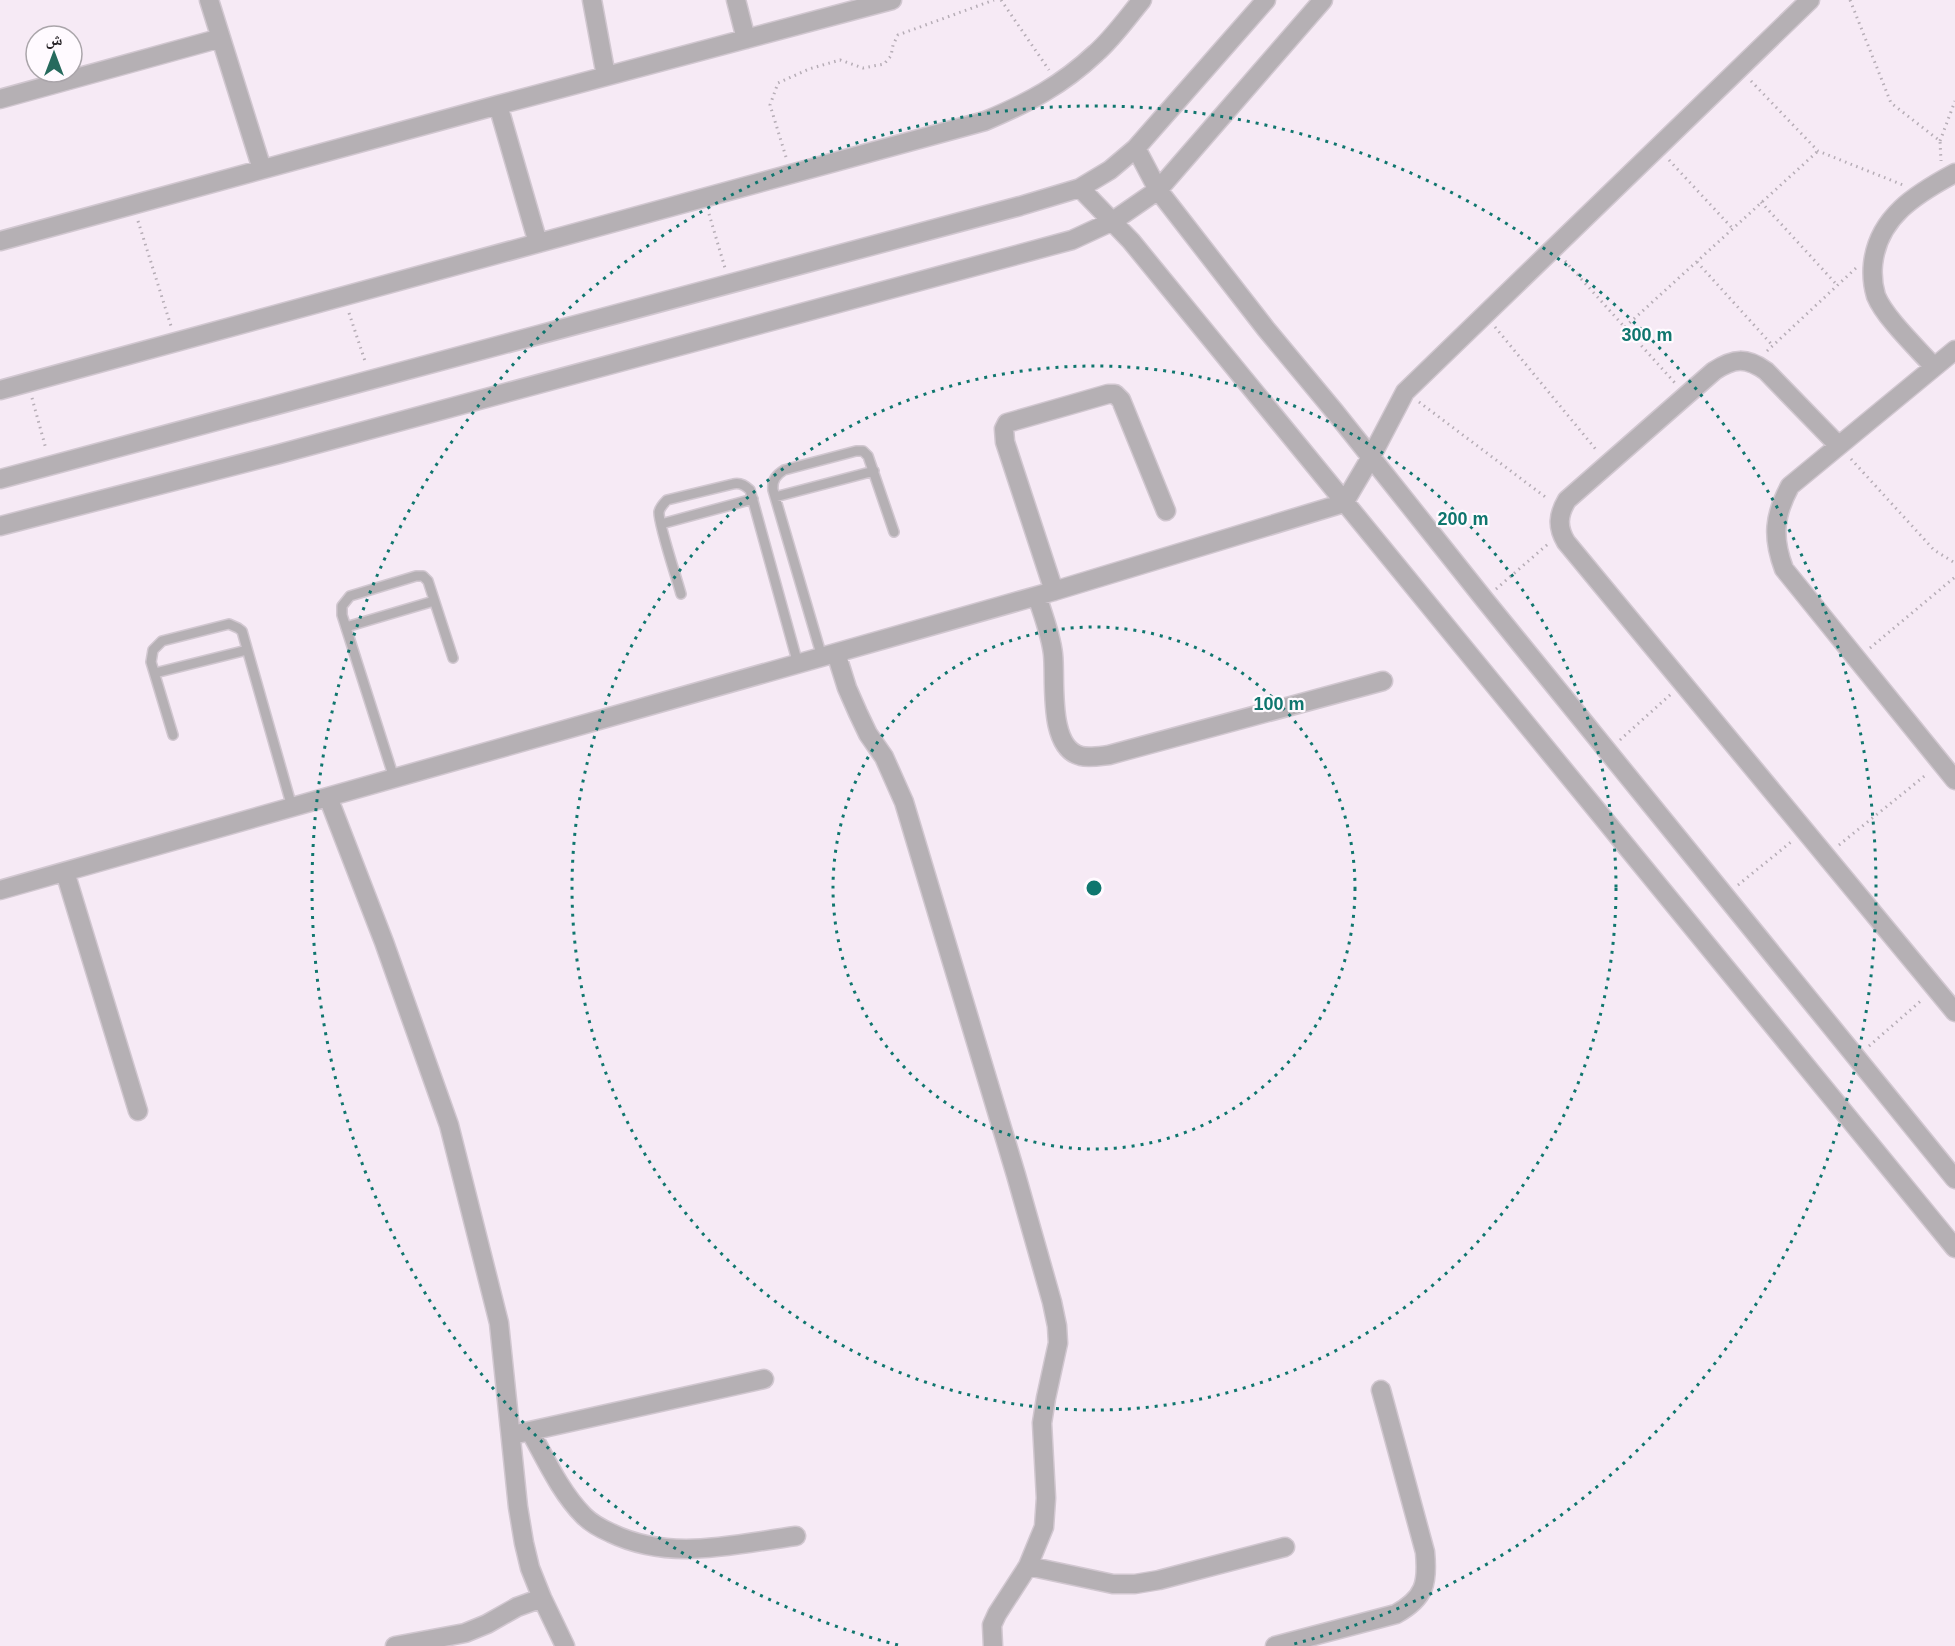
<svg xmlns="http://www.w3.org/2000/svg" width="1955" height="1646" font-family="Helvetica,'Noto Naskh Arabic',sans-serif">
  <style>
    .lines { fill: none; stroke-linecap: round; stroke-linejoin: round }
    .lane-casing { stroke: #d1c7d0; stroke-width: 12 }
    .street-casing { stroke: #d1c7d0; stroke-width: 21 }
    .path { stroke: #b6adb6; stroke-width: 3; stroke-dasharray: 1.5 4.5; stroke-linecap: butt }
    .lane { stroke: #b5b0b4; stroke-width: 9 }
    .street { stroke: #b5b0b4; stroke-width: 18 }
    .ring { fill: none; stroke: #0f766e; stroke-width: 3; stroke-dasharray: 3 6 }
    .centre { fill: #0f766e; stroke: #fffaff; stroke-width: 3 }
    .ring-label { font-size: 18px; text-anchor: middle; font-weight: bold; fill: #0f766e; stroke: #fffaff; stroke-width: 4.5; stroke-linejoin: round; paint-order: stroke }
  </style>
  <rect width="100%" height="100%" fill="#f6eaf5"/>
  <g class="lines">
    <g class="lane-casing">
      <path id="lane" d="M775 497 874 471
        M661 524 753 499
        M681 594C677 579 658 523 659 512 660 507 664 503 667 500L733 484C740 482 745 485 750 490L798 664
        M346 627 434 601
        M822 657 773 490C772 480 776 475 784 470L856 451H863L868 456 894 532
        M155 673 247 650
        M173 735 151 662 153 650 162 641 229 624 238 628 242 631 292 807
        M394 778 342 615V606L350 596 416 576H423L428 581 453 658"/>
    </g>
    <g class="street-casing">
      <path id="street" d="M209 0 262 169
        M592 0 606 76
        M736 0 746 39
        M0 99 221 38
        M498 105 538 243
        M1136 148 1158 190 1266 329 1335 412 1484 599 1955 1179
        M1080 188 1131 241 1955 1248
        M0 241 498 105 892 0
        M1955 350 1790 486C1774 516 1772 537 1784 569L1955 780
        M1934 367C1918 349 1885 318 1876 296 1873 286 1872 274 1873 264 1878 217 1916 194 1955 173
        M0 390 985 121C1028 103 1062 85 1096 53 1113 38 1127 18 1142 0
        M1838 445 1766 371C1746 357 1734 358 1714 371L1567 500C1558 515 1557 527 1566 542L1955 1012
        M0 479 1020 206 1080 188 1110 170 1136 148 1266 0
        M0 526 279 454 1072 240 1113 221 1158 190 1323 0
        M1054 591 1005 442 1004 429 1007 423 1108 394H1115L1121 400 1166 511
        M1037 596C1043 615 1051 635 1053 654 1056 679 1047 748 1081 756 1089 758 1100 756 1109 755L1383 681
        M836 653 847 688 858 713 868 734 884 757 904 802 1016 1175 1052 1302 1057 1326 1058 1343 1046 1398 1042 1423 1046 1498 1044 1527 1028 1566 997 1614 992 1625 993 1646
        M328 797 384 942 449 1125 499 1323 518 1507 524 1543 530 1568 542 1598 565 1646
        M65 872 138 1111
        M0 890 1054 591 1344 503 1371 457 1405 392 1810 0
        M530 1431C546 1460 561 1493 584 1516 592 1524 602 1529 611 1533 671 1562 734 1544 796 1536
        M521 1433 764 1379
        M1028 1566 1113 1584H1135L1159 1580 1285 1547
        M395 1646 465 1633 487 1624 517 1607 542 1598
        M1275 1646 1396 1614C1425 1598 1428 1583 1425 1552L1381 1390"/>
    </g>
    <path class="path" d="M1001 0 1049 70
      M1850 0 1891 103 1940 141 1941 161
      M1751 81 1818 151 1903 185
      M1940 141 1955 101
      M786 157 770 105 778 83 809 69 840 60 863 68 884 64 891 56 893 45 898 35 994 0
      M1669 160 1733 229
      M1761 202 1837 285
      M709 214 725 268
      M138 221 171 326
      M1565 261 1675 383
      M1697 262 1773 346
      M349 313 366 364
      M1495 327 1598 452
      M1625 327 1818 151
      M1767 351 1856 268
      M32 398 46 449
      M1419 402 1548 499
      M1851 459 1934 550 1955 563
      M1496 589 1548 544
      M1870 648 1955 577
      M1620 740 1671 694
      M1839 845 1927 774
      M1738 885 1791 842
      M1869 1046 1923 999"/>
    <use href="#lane" class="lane"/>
    <use href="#street" class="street"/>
  </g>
  <g class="ring">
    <circle cx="1094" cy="888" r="261"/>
    <circle cx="1094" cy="888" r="522"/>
    <path d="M898 1645A782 782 0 1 1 1290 1645"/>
  </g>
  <circle cx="1094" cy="888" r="9" class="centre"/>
  <g class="ring-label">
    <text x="1647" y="341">300 m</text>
    <text x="1463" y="525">200 m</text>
    <text x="1279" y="710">100 m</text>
  </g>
  <g transform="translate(54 54)"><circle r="28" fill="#fffaff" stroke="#aaa5aa" stroke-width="1.5"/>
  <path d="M0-4.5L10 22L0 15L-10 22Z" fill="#266a5d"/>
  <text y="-9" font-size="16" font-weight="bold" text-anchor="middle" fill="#2a262a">ش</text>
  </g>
</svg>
